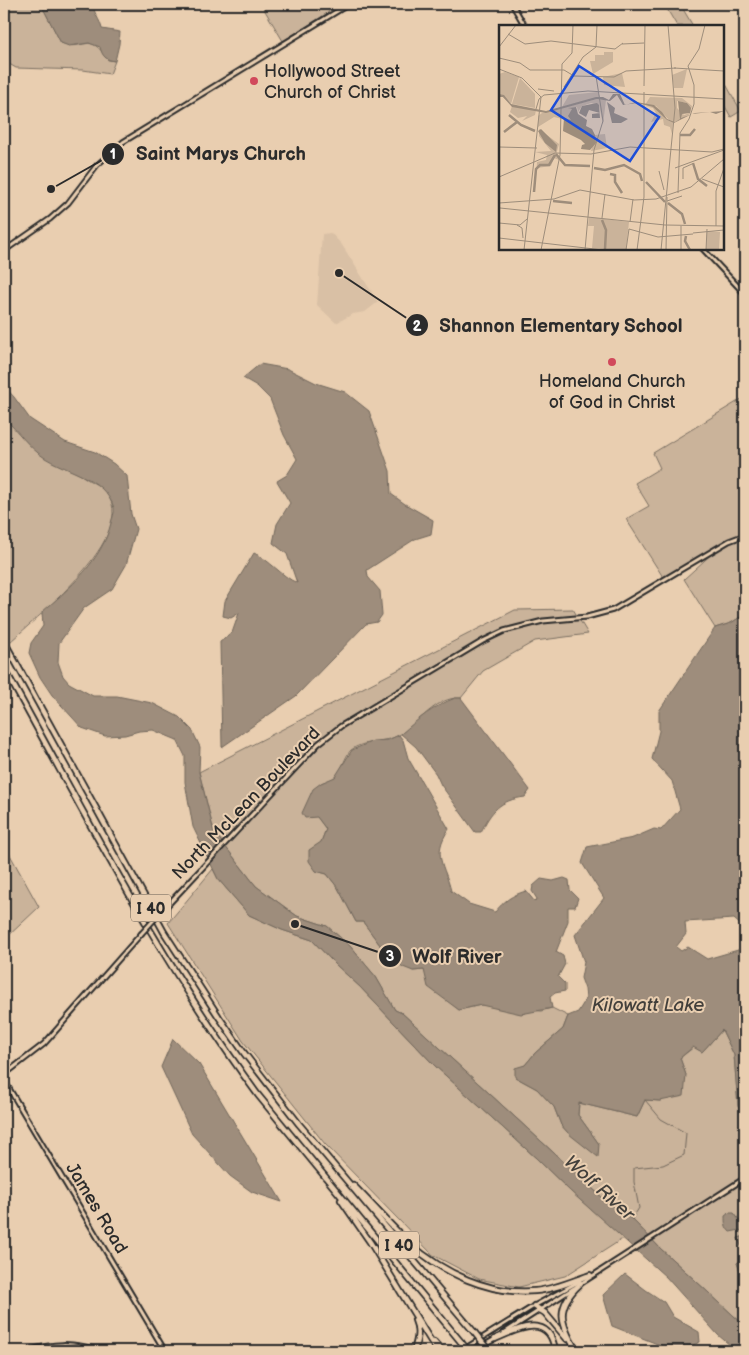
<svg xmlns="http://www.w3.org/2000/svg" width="749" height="1355" font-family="'Balsamiq Sans',sans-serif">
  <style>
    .built { fill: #d9c0a5 }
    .green { fill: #cab39a; stroke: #7a6f62 }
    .water { fill: #9e8d7b; stroke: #70665b }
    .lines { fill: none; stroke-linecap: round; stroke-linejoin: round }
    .stream { stroke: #70665b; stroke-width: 1 }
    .secondary-casing { stroke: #2b2b2b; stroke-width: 7 }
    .motorway-casing { stroke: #2b2b2b; stroke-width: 8 }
    .secondary { stroke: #e9ceb0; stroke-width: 3 }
    .motorway { stroke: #e9ceb0; stroke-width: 4.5 }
    .secondary-bridge-casing { stroke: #2b2b2b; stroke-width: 7; stroke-linecap: butt }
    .motorway-bridge-casing { stroke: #2b2b2b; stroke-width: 8; stroke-linecap: butt }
    .secondary-bridge { stroke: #e9ceb0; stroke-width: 3 }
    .motorway-bridge { stroke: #e9ceb0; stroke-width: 4.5 }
    .poi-dot { fill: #d1495b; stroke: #e9ceb0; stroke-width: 2 }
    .labels { text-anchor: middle; stroke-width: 4; stroke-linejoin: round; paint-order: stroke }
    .shield { fill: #e9ceb0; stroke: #645c53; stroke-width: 1 }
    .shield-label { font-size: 16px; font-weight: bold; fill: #2b2b2b }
    .poi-label { font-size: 18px; fill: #2b2b2b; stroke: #e9ceb0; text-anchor: start }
    .street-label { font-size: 18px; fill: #2b2b2b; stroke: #e9ceb0 }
    .water-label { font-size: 19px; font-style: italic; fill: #423f3b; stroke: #e9ceb0 }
    .inset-river { fill: none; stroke: #9e8d7b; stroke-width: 2.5 }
    .inset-road { fill: none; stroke: #9d8d7b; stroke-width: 1 }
    .view { fill: #1d4ed8; fill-opacity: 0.15; stroke: #1d4ed8; stroke-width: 2.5 }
    .inset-edge { fill: none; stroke: #2b2b2b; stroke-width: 2.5 }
    .leader { fill: none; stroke: #2b2b2b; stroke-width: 2 }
    .callout-dot { fill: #2b2b2b; stroke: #e9ceb0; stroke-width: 2 }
    .mark-label { font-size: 15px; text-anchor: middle; font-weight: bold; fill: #fff }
    .callout-label { font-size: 19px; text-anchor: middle; font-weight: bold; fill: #2b2b2b; stroke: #e9ceb0; stroke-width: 4; stroke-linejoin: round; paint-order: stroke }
  </style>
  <rect width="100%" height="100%" fill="#e9ceb0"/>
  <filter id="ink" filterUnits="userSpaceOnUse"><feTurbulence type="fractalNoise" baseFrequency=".02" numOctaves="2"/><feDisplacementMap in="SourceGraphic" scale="10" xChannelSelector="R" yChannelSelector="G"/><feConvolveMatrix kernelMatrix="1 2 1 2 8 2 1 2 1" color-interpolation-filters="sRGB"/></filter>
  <g filter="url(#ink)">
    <path class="built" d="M331 233 342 245 378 302 365 312 353 314 336 323 317 305 322 234Z"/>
    <path class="green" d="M4 4H37L42 6 61 43C85 53 88 29 108 60L115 61 110 74 83 70 16 68 4 61Z
      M261 4H324L329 12 283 41Z
      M664 4H680L693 26H677Z
      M723 79 741 111 731 117 723 103Z
      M745 397V614L731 623 715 628 684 579 726 541 663 577 626 519 649 506 635 483 660 468 653 453Z
      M4 418C28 441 57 459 84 477 89 481 95 483 100 487 151 526 37 617 10 642L4 630Z
      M573 609 588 634 535 641 483 671 461 698C436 696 419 724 399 735 386 743 363 740 351 750 344 757 343 770 335 777 332 780 325 781 321 783L317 817 326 829 321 842 316 871 327 874 338 888 356 922H363L380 945 382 952 413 971 424 970 446 999 459 1010 481 1005 541 1011 552 1008 568 1016 563 1029 535 1053 515 1077 537 1089 554 1107 561 1125 569 1134 599 1144 578 1115 579 1103 637 1117 645 1100 660 1101 686 1075 680 1058 694 1047 702 1052 722 1030 734 1055 738 1106 745 1121V1204L742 1208 743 1220 740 1221 734 1213 741 1230 745 1237 738 1238 742 1248 743 1260 737 1263 740 1271 745 1278V1326L661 1249 633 1220 605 1200 402 1013 395 1010 376 977 350 946 327 926 297 916 256 886 214 832 199 772 515 610Z
      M4 844 39 907 4 940Z
      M213 869 218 879 249 915 282 930 312 940 335 964 360 987 434 1065 536 1158 570 1191 624 1238 565 1276 519 1287 479 1279 433 1255 325 1144 243 1041 168 923Z"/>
    <path class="water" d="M37 4H93C94 15 100 19 102 29L120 32 119 44 115 61C106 60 102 56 100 47L89 43 69 46 61 43 42 6Z
      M260 364 288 369 316 383 345 392 369 411 390 471 391 494 405 504 433 520 431 534 415 539 367 570 368 577 380 591 382 615 377 622 366 624 296 696 222 747 220 642 232 633 239 613 231 618 223 616 225 601 254 553C270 560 281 576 297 583L287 554 273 543 277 524 290 503 277 481 287 475 297 459 284 435 270 399 257 386 243 378Z
      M4 386 14 397 30 419 65 442 95 452 114 464 127 476 131 514 136 529 126 565 112 589 84 608 59 643 58 662 63 676 69 683 93 696H117L152 703 179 717 192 730 200 747 199 772 214 832 256 886 297 916 327 926 350 946 376 977 395 1010 402 1013 605 1200 633 1220 661 1249 745 1326V1351H737L718 1335 666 1277 570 1191 536 1158 434 1065 360 987 335 964 312 940 282 930 249 915 218 879 193 827 185 782V756L177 740 153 730 139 731 125 735 105 736 82 728 52 695 40 677 29 653 31 643 43 626 42 612C70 588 102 560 111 523 112 518 115 513 114 508 112 501 107 494 102 489 90 476 61 468 45 458 29 448 18 431 4 418Z
      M745 614V934L743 927 734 919 685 922 686 934 676 947 681 951 688 947 707 959 738 950 745 946V1121L738 1106 734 1055 722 1030 702 1052 693 1047 680 1058 686 1075 684 1096 660 1101 645 1100 637 1117 579 1103 578 1115 599 1144 598 1157 569 1134 561 1125 554 1107 537 1089 515 1077V1068L525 1065 535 1053 563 1029 568 1016 578 1012 586 999 585 989 581 978 584 962 575 935 604 898 582 863 587 847 633 838 654 829 661 830 680 809 672 781 652 759 659 731V711L715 628 731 623Z
      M455 698H461L530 790 525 797C500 800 491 811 481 832H475L441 785 436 774 416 747 401 734C418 719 434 706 455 698Z
      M399 735 403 740 408 758 449 829C431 855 445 865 451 891L469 904 495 912C504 901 512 895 526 891L535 902 537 899 532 891 533 886 541 879 553 881 564 878 569 880 570 890 578 898 575 907H568V921L556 952 563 956 565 964 558 977 565 984V991L555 993 550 997 552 1008 521 1014 481 1005 459 1010 428 987 424 970 413 971 403 967 382 952 380 945 363 922H356L338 888 327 874 316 871 309 861V850L321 842 326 829 317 817 305 818 302 813 313 789 321 783 335 777 352 750 373 741 388 740Z
      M173 1039 199 1064 282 1202 252 1192 230 1176 192 1134 161 1067Z
      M745 1204V1278L740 1271 737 1263 743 1259 742 1248 738 1238 745 1236 740 1230 730 1232C725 1227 725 1223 725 1216L729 1213H734L740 1221 742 1220 741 1213Z
      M625 1274 646 1290 664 1302 673 1317 699 1332 700 1342 679 1351H675L612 1326 603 1295Z"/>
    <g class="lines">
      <path class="stream" d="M632 1219 639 1208 634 1182V1168L663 1165 684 1155 686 1133 661 1119 645 1100"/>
      <g class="secondary-casing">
        <path id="secondary" d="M512 4 525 26
          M703 249 745 294
          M4 251 50 219 68 203 97 165 123 142 349 4
          M162 911 318 744 341 726 483 641 504 631 543 621 587 617 613 610 729 541 745 535
          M4 1075 44 1044 141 934
          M4 1080 165 1351
          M580 1284 745 1178
          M504 1333 574 1288
          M27 1351C52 1343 74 1342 99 1351
          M461 1351 534 1306 580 1281
          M474 1351 497 1338"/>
      </g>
      <g class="motorway-casing">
        <path id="motorway" d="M4 641 164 932 219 1017 244 1053 299 1124 474 1332
          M4 668C84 812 160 962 258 1095L461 1342
          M353 1185C372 1204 390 1225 409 1243 443 1273 489 1295 535 1291 553 1290 573 1281 590 1275
          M341 1200 370 1242 437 1351
          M534 1306 545 1313 567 1339
          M495 1339C517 1329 550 1312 555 1351
          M434 1342 442 1351
          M576 1350C560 1323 555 1307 580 1284
          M414 1351C417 1341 420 1331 415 1320"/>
      </g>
      <use href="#secondary" class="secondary"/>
      <use href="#motorway" class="motorway"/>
      <g class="secondary-bridge-casing">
        <path id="secondary-bridge" d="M141 934 162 911"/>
      </g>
      <g class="motorway-bridge-casing">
        <path id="motorway-bridge" d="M474 1332 489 1351
          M461 1342 468 1351"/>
      </g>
      <use href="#secondary-bridge" class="secondary-bridge"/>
      <use href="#motorway-bridge" class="motorway-bridge"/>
    </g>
  </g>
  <g class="poi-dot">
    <circle cx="254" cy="81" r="5"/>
    <circle cx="612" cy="362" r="5"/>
  </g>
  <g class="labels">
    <g class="shield">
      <rect x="131" y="894.5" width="40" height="27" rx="4"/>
      <rect x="379" y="1231.5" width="40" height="27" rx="4"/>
    </g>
    <g class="shield-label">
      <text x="151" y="914">I 40</text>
      <text x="399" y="1251">I 40</text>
    </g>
    <g class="poi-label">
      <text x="264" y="77">Hollywood Street<tspan x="264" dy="21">Church of Christ</tspan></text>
      <text x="612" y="387" text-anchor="middle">Homeland Church<tspan x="612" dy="21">of God in Christ</tspan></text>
    </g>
    <g class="street-label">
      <text transform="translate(246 803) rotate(-46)" y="6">North McLean Boulevard</text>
      <text transform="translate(97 1208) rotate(59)" y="6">James Road</text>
    </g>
    <g class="water-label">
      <text x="648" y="1011">Kilowatt Lake</text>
      <text transform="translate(600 1187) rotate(42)" y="7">Wolf River</text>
    </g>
  </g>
  <g transform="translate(499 25)">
    <rect width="225" height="225" fill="#e9ceb0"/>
    <path d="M105 27H114V37L94 49 91 36H96V30H105ZM188 44 184 63H175L173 50ZM6 47 20 52 12 79 0 69V49ZM123 48 126 62 105 60 104 52ZM21 53 36 69V83L13 79ZM99 67 101 72 63 82 70 70ZM151 72 183 73 193 81 191 89 176 97 170 95 157 81 146 80ZM178 76 188 78 191 88 185 90 178 83ZM98 74 107 75 104 99 100 80 92 78 83 81 79 87 78 82 70 83 73 84 72 96 55 92 39 102V91L43 88ZM13 81 37 85 36 90 23 96 28 91 19 93 11 87ZM146 81 156 82 168 95 174 97 173 109 171 102 165 100 164 94 152 97 157 88 154 83ZM40 104 60 119 57 130 61 131 60 135 55 133 52 141 38 143 37 151 38 137 47 135 48 130 36 127 52 126 40 111ZM106 109 108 123 92 126 96 110ZM90 192 130 197 127 225 93 223 95 201H89ZM208 206 221 207 220 224 224 225H207Z" fill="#cab39a" fill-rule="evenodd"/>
    <path d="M0 69 5 70 12 79 47 86 97 72H104L110 75 114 69H121L126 80 137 77 155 80 163 87 168 94 176 97 181 94 179 76 188 78 192 83 191 88 183 89 182 93 196 88 225 86 217 89 211 87 193 89 175 98 168 95 154 82 138 78 124 80 118 70 111 76 98 74 47 88 13 82 4 72H0ZM108 77 116 83 115 88 129 94 122 98H113ZM98 78 100 80 101 93H93V89L101 88 90 85 87 92 80 88 83 81ZM77 82 79 89 88 95 87 101 93 104 96 110 97 118 91 125 82 124 83 120 86 119 82 115 64 106 65 93 72 95 69 91 73 84 69 83ZM42 104 58 120 57 127 46 118 39 106Z" fill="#9e8d7b"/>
    <path class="inset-river" d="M10 90 22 100 36 106M5 107 18 97M181 110H191L196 104M57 129 66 140 91 141M194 138 199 154 208 161M95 143 106 145 125 140 141 149 143 156M111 149 116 150V157L123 168M147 157 166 177M35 167 37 144 41 140H50L56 130M54 176 73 178M169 178 183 189 186 199M103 195 107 205 106 224M187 211 186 216 191 225"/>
    <path class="inset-road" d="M9 9 26 19 52 16 116 24 124 18M123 19 145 18M0 22 17 0M0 33 21 38 31 45H65L75 51 115 52 127 46 177 43M175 43 225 46M0 44 23 53 42 72 25 225M225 54V77M145 61 146 0M65 62 84 32 97 22 98 0M39 64 55 66M37 84 40 74 45 70 89 66 225 74M0 122 38 123M176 143 225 125M160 146 165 165M0 152 56 128 92 129 131 122 213 127 225 124M184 154V143L193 139M203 154 225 162M179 168 181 108 190 94 195 79V60L189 41 200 24 206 0M168 176 183 171M0 178 55 174 81 165 135 175 157 174 192 162 225 134M1 183 166 200 225 201M103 193 106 169M131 197 134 174M0 198 21 200 28 194M18 200 23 203 24 213M217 201V166L225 143M130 204 159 212 194 209M194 208 225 205M0 213 104 225M42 225 61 130 63 39 73 28 74 0M86 225 95 125 104 96 97 51M127 225 130 204M138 225 145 172V67M162 225 176 83 169 0M167 225 168 172M182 225V201M207 225 208 204"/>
    <path class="view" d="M80 41 160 92 131 136 52 85Z"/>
    <rect width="225" height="225" class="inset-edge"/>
  </g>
  <path class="leader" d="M51 189L113 154M339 273L417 325M295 924L390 956"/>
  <g class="callout-dot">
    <circle cx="51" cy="189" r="5"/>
    <circle cx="339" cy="273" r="5"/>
    <circle cx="295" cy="924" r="5"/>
    <circle cx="113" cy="154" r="12"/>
    <circle cx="417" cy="325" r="12"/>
    <circle cx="390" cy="956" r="12"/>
  </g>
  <g class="mark-label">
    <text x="113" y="159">1</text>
    <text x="417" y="331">2</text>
    <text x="390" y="961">3</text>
  </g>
  <g class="callout-label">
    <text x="221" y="160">Saint Marys Church</text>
    <text x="561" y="332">Shannon Elementary School</text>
    <text x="457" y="963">Wolf River</text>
  </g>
  <rect width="749" height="1355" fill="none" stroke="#e9ceb0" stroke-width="20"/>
  <rect x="10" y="10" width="729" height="1335" fill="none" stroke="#2b2b2b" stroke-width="2" filter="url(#ink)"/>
</svg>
